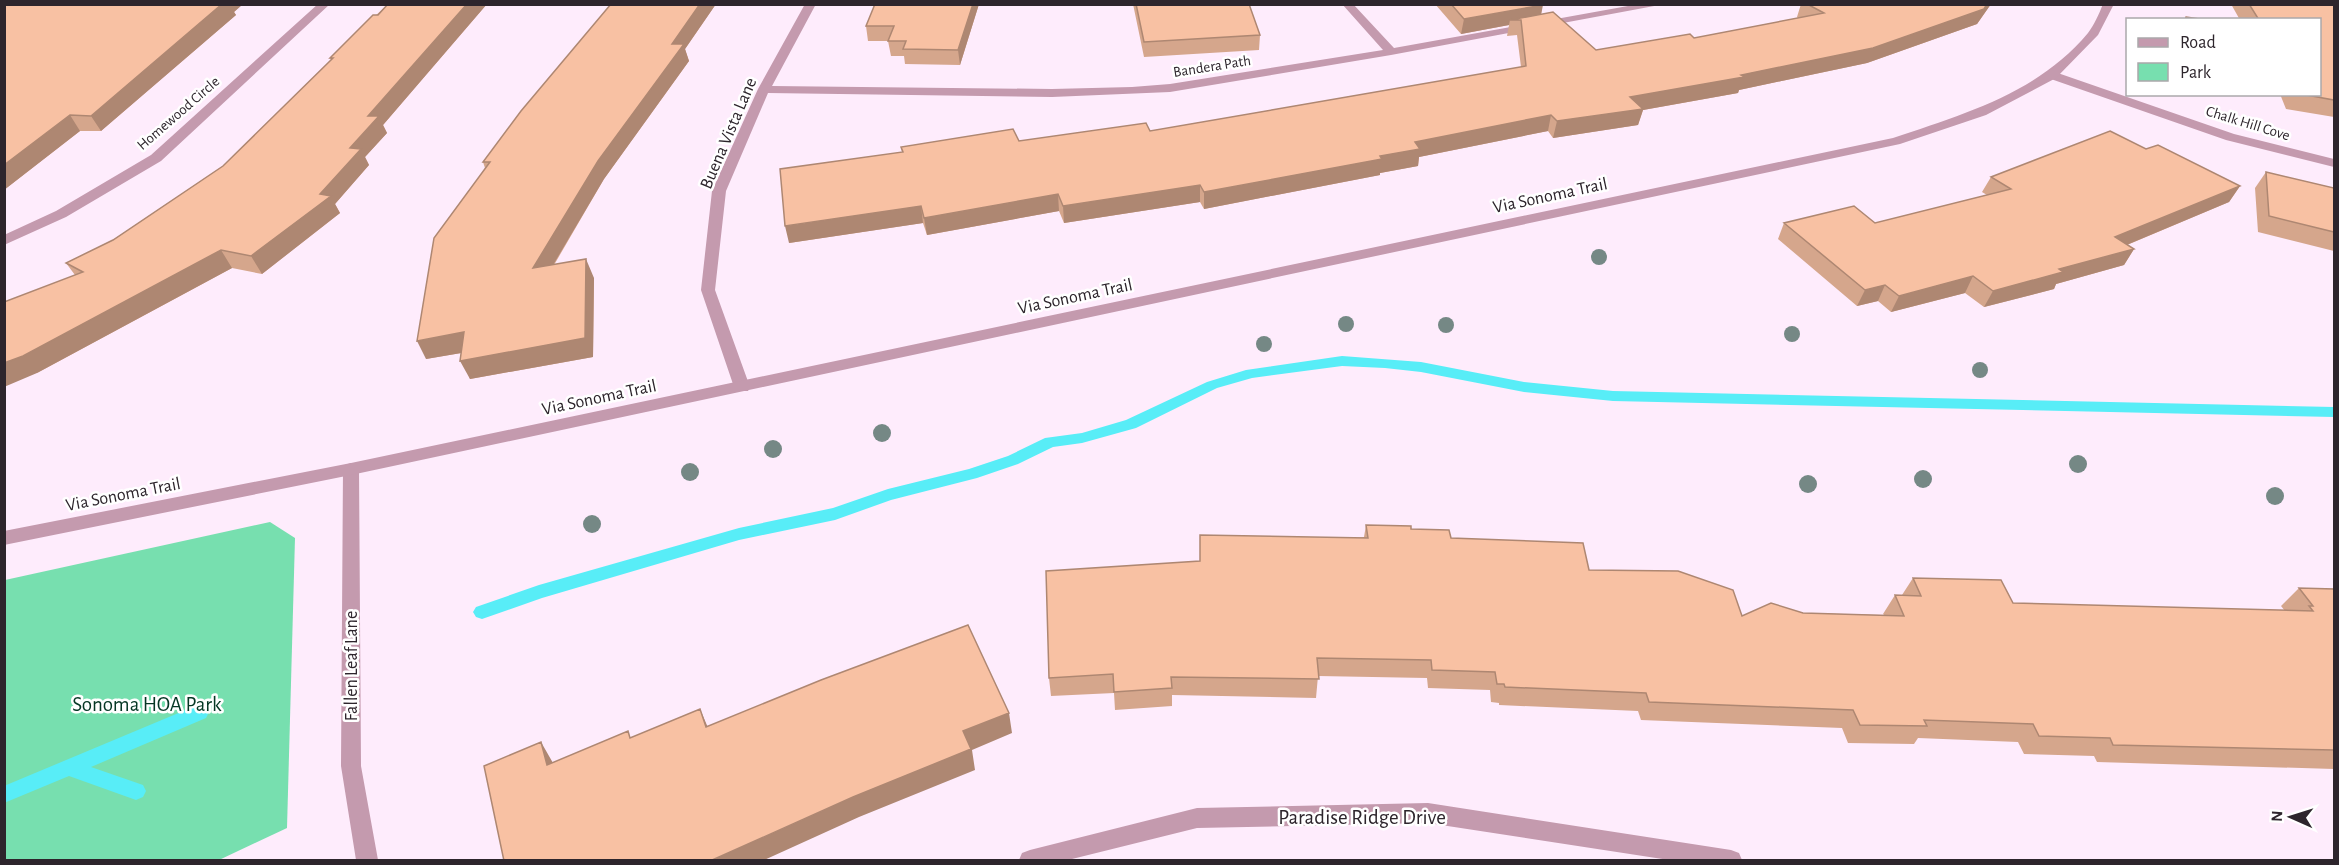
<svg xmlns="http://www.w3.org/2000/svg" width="2339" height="865" font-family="'Alegreya Sans',sans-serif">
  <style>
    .green { fill: #77dfaf }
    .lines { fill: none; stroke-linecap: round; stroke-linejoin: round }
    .stream { fill: #58edf7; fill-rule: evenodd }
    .minor { fill: #c49aae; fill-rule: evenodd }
    .tertiary { fill: #c49aae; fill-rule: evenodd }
    .tree { fill: #758885 }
    .wall { fill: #d5a68c }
    .shaded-wall { fill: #ae8772 }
    .building { fill: #f8c1a3; stroke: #ae8772; stroke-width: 1.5 }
    .labels { text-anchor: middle; stroke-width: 5; stroke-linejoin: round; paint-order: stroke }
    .far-street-label { font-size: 15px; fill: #2d252c; stroke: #fff }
    .street-label { font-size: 18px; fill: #2d252c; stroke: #fff }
    .near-park-label { font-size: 21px; fill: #053724; stroke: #fff }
    .near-street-label { font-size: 21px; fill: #2d252c; stroke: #fff }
  </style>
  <rect width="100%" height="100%" fill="#feecfc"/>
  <path class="green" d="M270 522 295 538 287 828 219 860H5V580Z"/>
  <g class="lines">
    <path class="stream" d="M1342 356 1421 362 1524 382 1613 391 2334 407V417L1613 401 1524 392 1421 372 1385 368 1342 366 1252 378 1217 388 1136 428 1082 443 1053 447 1018 464 977 478 891 500 835 520 739 540 542 598 482 619 476 617 473 612 476 607 539 585 739 528 833 508 888 489 969 469 1008 456 1045 438 1082 433 1126 420 1207 382 1246 370Z
      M200 704 206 706 209 712 206 718 91 767 143 785 146 791 143 797 136 800 69 776 4 803V786Z"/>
    <path class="minor" d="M318 4H330L161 161 66 217 4 245V235L56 211 151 155Z
      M805 4H816L772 86 1052 89 1132 87 1170 84 1383 50 1342 4H1353L1394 48 1639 4H1665L1391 55 1170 92 1052 97 768 93 726 191 715 290 750 387 748 391H736L734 387 701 290 712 191 758 89Z
      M2052 71 2234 134 2334 159V167L2226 140 2048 78 2046 75Z
      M351 463 357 465 359 469 361 766 378 860H356L341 766 343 469 345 465Z
      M1428 803 1731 850 1739 853 1742 860H1669L1428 823 1197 828 1068 860H1019L1022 853 1030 850 1197 808Z"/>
    <path class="tertiary" d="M2103 4H2114L2098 35 2056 78 1986 115 1900 144 351 475 4 545V531L351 463 1893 138C1964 114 2038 93 2088 33 2094 25 2099 14 2103 4Z"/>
  </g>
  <g class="tree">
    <circle cx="1599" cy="257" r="8"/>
    <circle cx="1346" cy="324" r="8"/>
    <circle cx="1446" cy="325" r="8"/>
    <circle cx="1792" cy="334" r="8"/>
    <circle cx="1264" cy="344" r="8"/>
    <circle cx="1980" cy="370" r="8"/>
    <circle cx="882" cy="433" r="9"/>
    <circle cx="773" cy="449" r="9"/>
    <circle cx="2078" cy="464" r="9"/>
    <circle cx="690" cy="472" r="9"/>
    <circle cx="1923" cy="479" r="9"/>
    <circle cx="1808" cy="484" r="9"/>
    <circle cx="2275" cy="496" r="9"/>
    <circle cx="592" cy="524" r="9"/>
  </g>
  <path class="wall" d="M4 4H243L234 12 236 15 101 131H80L4 190Z
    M388 4H487L383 125 387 133 365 157 369 165 335 204 340 213 262 274 232 268 37 373 75 275 66 263 113 240 223 166 331 60 330 58Z
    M608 4H716L685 49 689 61 604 179 554 265 594 278 593 357 470 379 461 353 426 359 485 168 483 162 609 7Z
    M979 4 960 65 905 64 904 56H891L888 41H868L866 26Z
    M1133 4H1249L1260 35 1259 50 1144 57Z
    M1435 4H1542L1541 15 1596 50 1694 38 1798 18 1797 17 1801 4H1991L1977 24 1867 63 1739 90 1738 93 1643 110 1638 125 1553 138 1548 131 1419 157 1418 166 1380 173V175L1204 209 1200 202 1064 223 1059 211 927 235 923 223 789 243 902 152 901 147 1019 141 1150 131 1521 67 1517 35 1507 36 1509 25 1461 34Z
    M2231 4H2334V117L2286 109 2280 94H2319V20H2240Z
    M2146 149 2240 186 2229 202 2127 245 2134 249 2124 265 2056 284 2054 289 1984 307 1965 293 1891 312 1878 301 1857 306 1778 239 1784 223H1875L1987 195 1982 192 1991 177Z
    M2266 172 2334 188V251L2258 232 2255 188Z
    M1366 525 1411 529 1589 570 1742 616 1803 613 1884 615 1883 614 1895 595H1902L1913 578 2013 603 2285 611 2281 606 2299 588 2334 589V769L2097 762 2094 756 2024 754 2018 742 1918 738 1914 744 1848 743 1842 728 1641 720 1638 711 1499 705V703L1491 702 1490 690 1428 688 1427 678 1318 676 1316 698 1172 695V706L1115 710 1114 693 1051 696 1049 678 1200 561 1364 537Z"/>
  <path class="shaded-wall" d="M222 4H243L234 12 236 15 101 131 91 116Z
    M467 4H487L383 125 387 133 365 157 369 165 335 204 340 213 262 274 251 256 350 148 368 116Z
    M700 4H716L685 49 689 61 604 179 540 287 533 268 598 161 672 44Z
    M973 4H979L960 65 958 50Z
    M1987 4H1991L1977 24 1867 63 1739 90 1738 93 1643 110 1638 125 1553 138 1557 121 1630 97 1741 75Z
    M1543 5 1540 20H1510L1509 25 1461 34 1464 19Z
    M70 115 80 131 4 190V165Z
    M1551 115 1548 131 1419 157 1418 166 1380 173V175L1204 209V192L1380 156 1415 142Z
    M1200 185V202L1064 223 1063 206Z
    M2240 186 2229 202 2105 254 2115 237Z
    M1058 194 1059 211 927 235 924 218Z
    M921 206 923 223 789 243 785 226Z
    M2134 249 2124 265 2056 284 2054 289 1984 307 1993 291 2059 269Z
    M221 250 232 268 37 373 4 387V363Z
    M586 259 594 278 593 357 470 379 460 361Z
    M1973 276 1965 293 1891 312 1899 296Z
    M1885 285 1878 301 1857 306 1865 290Z
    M464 332 473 351 426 359 417 341Z
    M700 709 709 730 706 727Z
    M1009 713 1012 733 972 750 975 770 859 817 762 861H710L853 797 963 731Z
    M541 742 553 763 547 765Z"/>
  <path class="building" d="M4 4H222L91 116 70 115 4 165Z
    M388 4H467L368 116H379L350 148 361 149 320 194 331 196 251 256 221 250 23 356 4 363V302L83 272 66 263 113 240 223 166 333 58H330L373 15H378Z
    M611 4H700L672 44H684L598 161 533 268 586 259 585 338 460 361 464 332 417 341 434 238 490 162H483L521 111Z
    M875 4H973L958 50 903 49 906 41H888L894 26H866Z
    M1136 4H1249L1260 35 1144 42Z
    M1451 4H1542L1543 5 1464 19Z
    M1807 4H1987L1984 9 1873 48 1741 75 1744 77 1630 97 1643 109 1557 121 1551 115 1415 142 1420 149 1380 156 1382 159 1204 192 1200 185 1063 206 1058 194 924 218 921 206 785 226 780 169 903 152 901 147 1013 129 1019 141 1146 123 1150 131 1526 66 1521 20H1510L1553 12 1596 50 1690 34 1694 38 1824 13Z
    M2249 4H2334V100L2301 94H2319V20H2259Z
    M2186 17 2206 20H2185Z
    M2110 131 2146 149 2158 145 2240 186 2115 237 2134 249 2059 269 2063 272 1993 291 1973 276 1899 296 1885 285 1865 290 1784 223 1854 206 1875 223 2011 189 1991 177Z
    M2266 172 2334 188V232L2269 216Z
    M1366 525 1411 526V529L1449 530 1451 538 1583 543 1589 570 1678 571 1733 590 1742 616 1771 603 1803 613 1904 616 1895 595 1921 596 1913 578 2001 580 2013 603 2313 611 2309 606H2313L2299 588 2334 589V750L2113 745 2110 738 2039 736 2033 724 1924 720 1927 726 1860 725 1853 710 1649 702 1646 693 1505 687 1504 684H1497L1495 672 1432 670 1431 660 1317 658 1319 679 1171 677 1172 688 1114 692 1113 674 1049 678 1046 571 1200 561V535L1368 538Z
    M968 625 1009 713 963 731 971 749 853 797 710 861H504L484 766 541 742 547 765 628 731 630 738 700 709 706 727 821 680Z"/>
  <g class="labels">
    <g class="far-street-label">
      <text transform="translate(1212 66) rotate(-9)" y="5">Bandera Path</text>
      <text transform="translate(178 113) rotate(-41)" y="5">Homewood Circle</text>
      <text transform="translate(2248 123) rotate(17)" y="5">Chalk Hill Cove</text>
    </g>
    <g class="street-label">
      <text transform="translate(728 133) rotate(-67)" y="6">Buena Vista Lane</text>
      <text transform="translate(1550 195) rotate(-12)" y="6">Via Sonoma Trail</text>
      <text transform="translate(1075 296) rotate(-12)" y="6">Via Sonoma Trail</text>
      <text transform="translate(599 397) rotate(-12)" y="6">Via Sonoma Trail</text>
      <text transform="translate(123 494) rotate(-11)" y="6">Via Sonoma Trail</text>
      <text transform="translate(351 666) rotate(-90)" y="6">Fallen Leaf Lane</text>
    </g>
    <g class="near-park-label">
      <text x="147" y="711">Sonoma HOA Park</text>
    </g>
    <g class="near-street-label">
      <text x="1362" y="824">Paradise Ridge Drive</text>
    </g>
  </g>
  <rect width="2339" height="865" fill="none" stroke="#2d252c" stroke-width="12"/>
  <rect x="2126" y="18" width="195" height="78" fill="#ffffff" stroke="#aba8ab" stroke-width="1.5"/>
  <rect x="2138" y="38" width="30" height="9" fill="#c49aae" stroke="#aba8ab" stroke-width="1.5"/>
  <text x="2180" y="48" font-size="18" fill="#2d252c">Road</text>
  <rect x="2138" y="63" width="30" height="18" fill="#77dfaf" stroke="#aba8ab" stroke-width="1.5"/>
  <text x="2180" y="78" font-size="18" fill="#2d252c">Park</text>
  <g transform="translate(2291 817) rotate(273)" stroke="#ffffff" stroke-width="4.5" paint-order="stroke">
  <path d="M0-4.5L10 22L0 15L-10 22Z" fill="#2d252c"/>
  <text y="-9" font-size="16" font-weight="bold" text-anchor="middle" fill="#2d252c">N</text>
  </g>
</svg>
